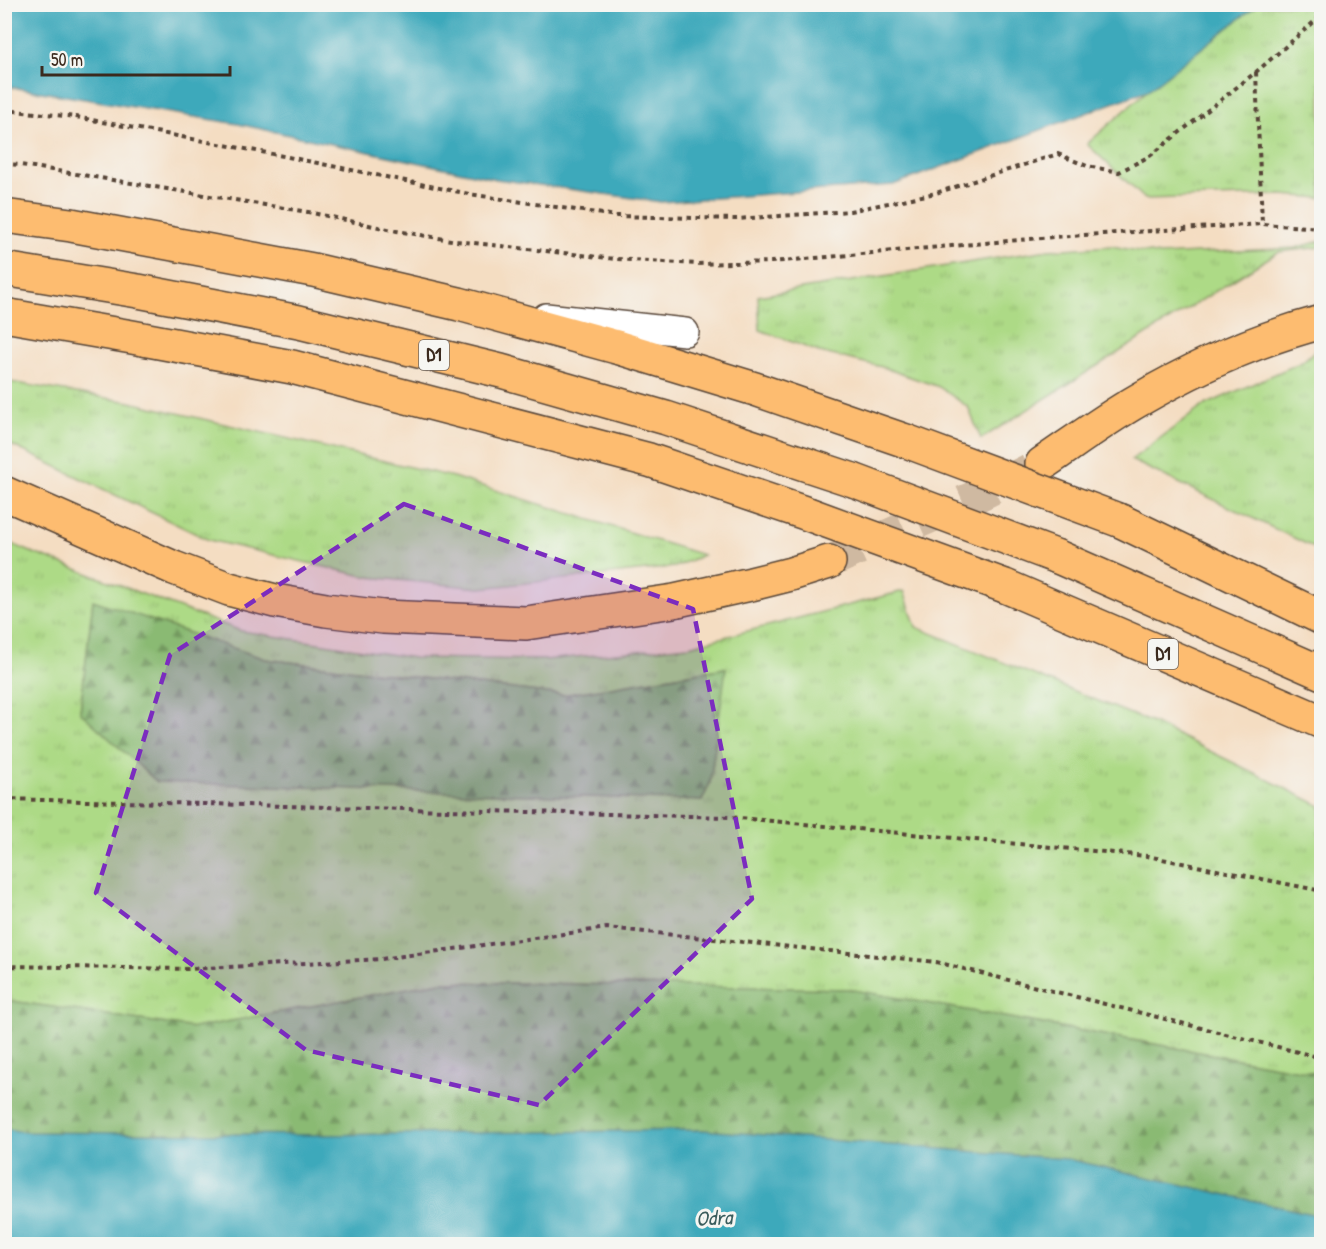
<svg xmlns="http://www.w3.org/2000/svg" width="1326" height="1249" font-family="'Patrick Hand',sans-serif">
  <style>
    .grass { fill: url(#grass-tufts); stroke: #748252; stroke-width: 1.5; fill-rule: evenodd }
    .forest { fill: url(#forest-firs); stroke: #627248; stroke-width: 1.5 }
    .water { fill: #3ca9bb; stroke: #3c6a6c; stroke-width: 1.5 }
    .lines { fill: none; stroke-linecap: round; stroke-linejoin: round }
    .highway-tunnel { stroke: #cfb9a1; stroke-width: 33; stroke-dasharray: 33 16; stroke-linecap: butt }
    .minor-casing { stroke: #574537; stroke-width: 30 }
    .highway-casing { stroke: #574537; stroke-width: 36 }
    .path { stroke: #574537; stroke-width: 4; stroke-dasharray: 4.5 4.5; stroke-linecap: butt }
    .minor { stroke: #fff; stroke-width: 27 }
    .highway { stroke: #fdbc70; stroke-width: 33 }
    .highway-bridge-casing { stroke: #574537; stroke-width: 36; stroke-linecap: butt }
    .highway-bridge { stroke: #fdbc70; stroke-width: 33 }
    .marked { fill: #7b2cbf; fill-opacity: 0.2; stroke: #7b2cbf; stroke-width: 4.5; stroke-dasharray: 12 8; stroke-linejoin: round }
    .labels { text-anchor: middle; stroke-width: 6; stroke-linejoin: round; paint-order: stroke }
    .shield { fill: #f6f6f2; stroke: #73675e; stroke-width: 1.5 }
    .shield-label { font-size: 18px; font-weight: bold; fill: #3b2a1e }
    .water-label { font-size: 21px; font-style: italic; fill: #3b5d5d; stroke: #f6f6f2 }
  </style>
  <defs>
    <pattern id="grass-tufts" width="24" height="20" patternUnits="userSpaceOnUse" patternTransform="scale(1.5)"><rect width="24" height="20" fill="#adda86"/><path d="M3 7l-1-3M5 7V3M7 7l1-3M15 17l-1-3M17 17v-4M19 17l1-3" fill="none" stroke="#96bb73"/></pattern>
    <pattern id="forest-firs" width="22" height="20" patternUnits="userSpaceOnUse" patternTransform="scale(1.5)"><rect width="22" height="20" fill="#8aba73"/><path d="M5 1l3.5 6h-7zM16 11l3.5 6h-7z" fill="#72975e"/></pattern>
  </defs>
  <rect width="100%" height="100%" fill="#f6f6f2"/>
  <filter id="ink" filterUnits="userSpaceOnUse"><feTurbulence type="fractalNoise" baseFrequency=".0167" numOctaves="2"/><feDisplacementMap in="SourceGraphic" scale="12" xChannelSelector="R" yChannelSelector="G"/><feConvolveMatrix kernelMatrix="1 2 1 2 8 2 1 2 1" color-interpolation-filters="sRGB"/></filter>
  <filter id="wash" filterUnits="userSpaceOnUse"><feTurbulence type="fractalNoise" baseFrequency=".008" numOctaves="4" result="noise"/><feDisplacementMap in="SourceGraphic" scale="24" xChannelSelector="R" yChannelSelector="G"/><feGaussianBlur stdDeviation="1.35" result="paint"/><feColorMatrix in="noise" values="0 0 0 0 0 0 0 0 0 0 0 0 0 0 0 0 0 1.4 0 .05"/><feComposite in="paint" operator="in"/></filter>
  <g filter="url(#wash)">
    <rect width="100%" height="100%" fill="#f4ddc2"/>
    <path class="grass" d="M1257 5H1321V198L1282 195 1145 199 1087 144 1148 90Z
      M1321 241V247L1278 252 981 439 968 407 939 387 882 367 819 352 760 330 758 296 1048 250 1112 246 1160 255 1295 248Z
      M1321 345V551L1131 460 1203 406 1302 362Z
      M4 381 130 402 453 477 703 555 675 567 480 588 368 577 209 540 5 442Z
      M5 541 31 552 241 631 414 658 545 660 689 646 904 591 916 627 1155 724 1321 806V1074L848 989 441 982 194 1028 5 1000ZM93 601 265 659 563 695 725 668 701 801 80 712Z"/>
    <path class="forest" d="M93 600 265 659 563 695 726 668 710 783 702 801 157 782 80 712Z
      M441 982 848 989 1321 1074V1216L1067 1159 702 1130 321 1135 25 1132 5 1129V1000L194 1028Z"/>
    <path class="water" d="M4 5 5 4 1257 5 1148 90 893 185 661 202 496 179 238 124 5 86Z
      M5 1129 25 1132 321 1135 702 1130 1067 1159 1321 1216V1244H5Z"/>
  </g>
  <g filter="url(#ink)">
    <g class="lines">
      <path class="highway-tunnel" d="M829 562 979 495 1029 470"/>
      <g class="minor-casing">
        <path id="minor" d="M546 317 685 332"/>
      </g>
      <g class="highway-casing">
        <path id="highway" d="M4 216 71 225 313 270 459 304 620 348 755 389 906 441
          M4 269 138 291 299 322 501 371 666 418 853 480
          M4 315 132 337 292 367 649 460 808 514
          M1042 464C1073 443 1104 420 1137 401 1195 367 1257 339 1322 322
          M4 493 174 568 229 589 275 601 326 610 383 617 526 623 674 601 751 584 791 574 829 562
          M1121 521 1322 618
          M1058 557 1322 673
          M1005 586 1322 722"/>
      </g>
      <path class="path" d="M1256 72 1262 224
        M4 110 76 117 288 157 469 194 616 216 737 219 850 211 936 193 1058 154 1087 166 1119 172 1150 156 1256 72 1322 15
        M4 164 21 165 308 212 397 231 457 241 616 259 697 264 771 262 1053 237 1262 224 1322 228
        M4 799 729 817 1147 856 1322 891
        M4 966 188 969 381 959 607 928 936 962 1322 1058"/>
      <use href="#minor" class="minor"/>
      <use href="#highway" class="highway"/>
      <g class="highway-bridge-casing">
        <path id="highway-bridge" d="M906 441 1121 521
          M853 480 1058 557
          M808 514 1005 586"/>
      </g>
      <use href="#highway-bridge" class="highway-bridge"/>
    </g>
  </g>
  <path class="marked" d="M404 504 693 609 752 899 539 1105 306 1050 96 893 170 655Z"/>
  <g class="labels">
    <g class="shield">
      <rect x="419" y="340" width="30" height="30" rx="4.5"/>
      <rect x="1148" y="639" width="30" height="30" rx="4.5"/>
    </g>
    <g class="shield-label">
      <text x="434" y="361">D1</text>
      <text x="1163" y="660">D1</text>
    </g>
    <g class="water-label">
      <text transform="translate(714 1218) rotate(-3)" y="7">Odra</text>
    </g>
  </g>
  <rect width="1326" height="1249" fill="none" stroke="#f6f6f2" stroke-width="24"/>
  <path d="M42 66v9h188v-9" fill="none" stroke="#3b2a1e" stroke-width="3"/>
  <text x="51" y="66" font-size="18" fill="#3b2a1e" stroke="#f6f6f2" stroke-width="4.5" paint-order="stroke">50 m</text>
</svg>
